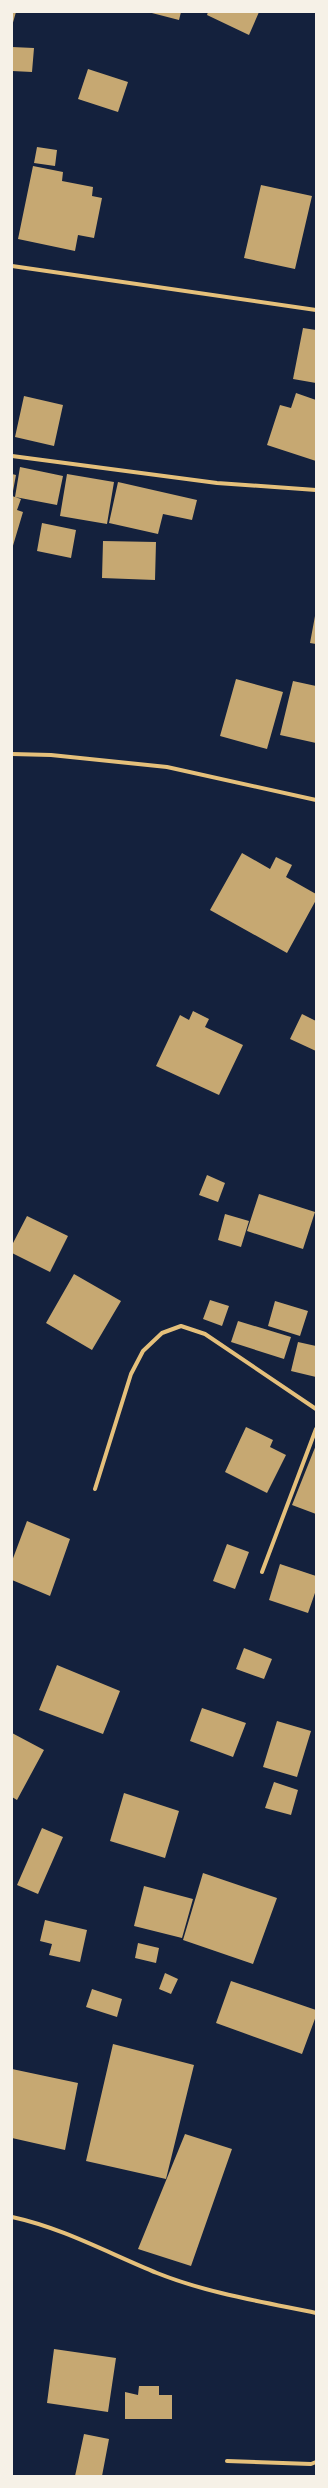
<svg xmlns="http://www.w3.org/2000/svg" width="328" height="2488" font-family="'Asap Condensed',sans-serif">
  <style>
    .building { fill: #c6a872 }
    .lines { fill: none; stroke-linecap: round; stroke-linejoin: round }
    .minor { stroke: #e5c07b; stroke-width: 4 }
  </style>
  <rect width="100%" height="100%" fill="#14213d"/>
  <path class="building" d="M12 12H16L12 26Z
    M148 12H181L179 20Z
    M208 12H259L249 35 207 15Z
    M12 47 34 48 32 72 12 71Z
    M88 69 128 82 118 112 78 99Z
    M37 147 57 150 55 166 34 163Z
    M33 166 63 172 62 181 93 187 92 196 102 198 94 238 78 235 75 251 18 239Z
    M261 185 312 196 295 269 244 258Z
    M303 328 316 330V383L293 379Z
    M296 393 316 400V461L267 445 280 405 291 408Z
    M24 396 63 405 54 446 15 437Z
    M20 467 63 476 57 505 15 497Z
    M12 474 16 475 13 491 12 490Z
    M67 474 114 482 107 524 60 516Z
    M118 482 197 500 192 520 163 514 158 534 109 523Z
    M12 496 21 499 17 510 23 512 12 549Z
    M42 523 76 530 71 558 37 551Z
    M103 541 156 542 155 580 102 578Z
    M315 616H316V644L310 643Z
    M236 679 283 692 267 749 220 736Z
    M293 681 316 686V743L280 735Z
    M242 853 270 869 276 857 292 865 286 877 316 894V900L287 953 210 910Z
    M193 1011 209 1019 205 1027 243 1045 219 1095 156 1066 180 1015 189 1020Z
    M302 1014 316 1021V1051L290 1039Z
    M207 1175 225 1183 218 1202 199 1195Z
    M259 1194 315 1212 303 1249 247 1231Z
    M225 1214 249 1221 241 1247 218 1240Z
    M27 1216 68 1236 50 1272 12 1253V1245Z
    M74 1274 121 1301 92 1350 46 1323Z
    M210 1300 229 1306 222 1326 203 1319Z
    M275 1301 308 1311 300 1336 268 1326Z
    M238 1321 291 1337 284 1359 231 1342Z
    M298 1342 316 1346V1377L291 1371Z
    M246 1427 273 1440 270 1447 286 1455 267 1493 225 1472Z
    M316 1445V1514L292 1505Z
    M27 1521 70 1539 50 1596 12 1580V1561Z
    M227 1544 249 1552 235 1589 213 1581Z
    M280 1564 316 1576V1590L308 1613 269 1600Z
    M244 1648 272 1659 264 1679 236 1669Z
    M57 1665 120 1691 103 1734 39 1710Z
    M202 1708 246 1723 233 1757 190 1741Z
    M277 1721 311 1731 297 1777 263 1767Z
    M12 1733 44 1750 17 1800 12 1797Z
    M274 1782 298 1790 291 1815 265 1808Z
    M124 1793 179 1811 165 1858 110 1841Z
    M42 1828 63 1837 38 1894 17 1885Z
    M203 1873 277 1898 253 1964 183 1940Z
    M144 1886 193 1899 182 1938 134 1926Z
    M45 1920 87 1930 80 1962 49 1955 52 1944 40 1941Z
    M138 1943 159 1948 156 1963 135 1958Z
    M165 1973 178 1979 171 1994 159 1989Z
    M231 1981 316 2010V2016L302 2054 216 2023Z
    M92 1989 122 1999 117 2017 86 2007Z
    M113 2044 194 2065 166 2179 86 2161Z
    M12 2069 78 2083 65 2150 12 2138Z
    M185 2134 232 2149 191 2266 138 2249Z
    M54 2349 116 2358 108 2412 47 2403Z
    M139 2386H159V2395H172V2419H125V2392L138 2395Z
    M84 2434 109 2439 102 2476H75Z"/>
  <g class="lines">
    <path class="minor" d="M12 266 316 310
      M12 456 217 483 316 490
      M12 754 51 755 167 767 316 800
      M95 1489 131 1374 143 1351 162 1333 181 1326 205 1334 316 1409
      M262 1572 316 1429
      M12 2217C63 2228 108 2253 157 2273 207 2293 263 2302 316 2313
      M227 2461 311 2464 316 2462"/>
  </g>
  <rect width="328" height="2488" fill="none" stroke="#f6f1e7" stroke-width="26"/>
</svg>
